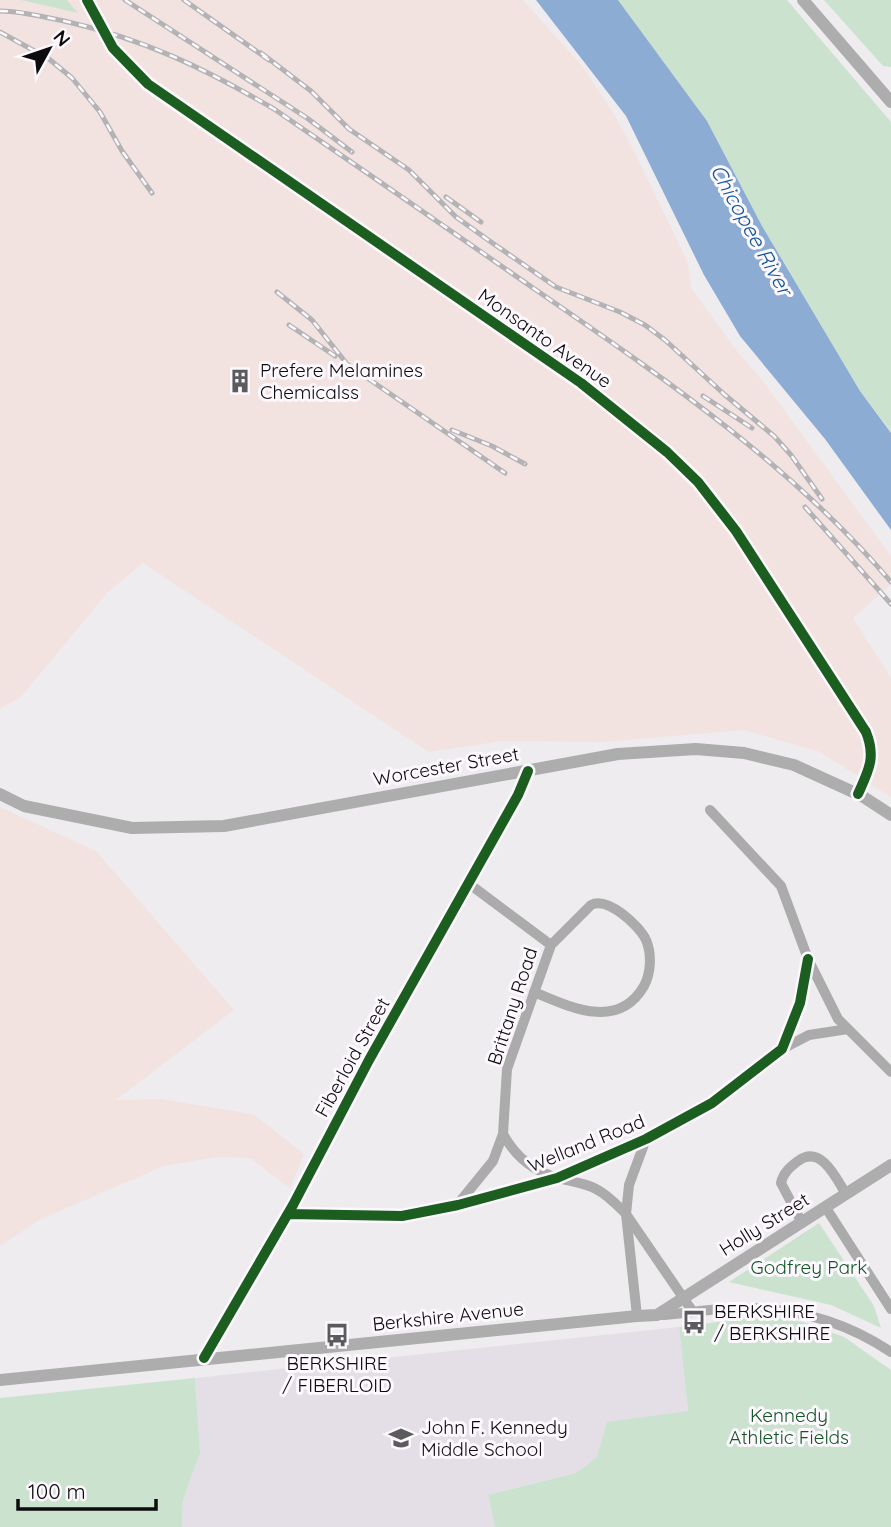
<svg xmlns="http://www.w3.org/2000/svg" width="891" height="1527" font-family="Quicksand,sans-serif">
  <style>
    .industrial { fill: #f2e3e0 }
    .built { fill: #e4dfe7 }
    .green { fill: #cbe2cf }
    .water { fill: #8cacd4 }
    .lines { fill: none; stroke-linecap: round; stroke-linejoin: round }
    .minor { stroke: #acabab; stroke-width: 10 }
    .major { stroke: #aeadae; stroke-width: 12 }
    .rail-casing { stroke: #b3b2b4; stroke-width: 5 }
    .rail { stroke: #fcf8fe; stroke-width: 2.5; stroke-dasharray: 8; stroke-linecap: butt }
    .cycleway-casing { stroke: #fcf8fe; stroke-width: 15 }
    .cycleway { stroke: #1b5e20; stroke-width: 10 }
    .labels { text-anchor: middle; stroke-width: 6; stroke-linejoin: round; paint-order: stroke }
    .street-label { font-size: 19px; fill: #0c0b0d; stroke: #fcf8fe }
    .poi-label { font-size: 19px; fill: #0c0b0d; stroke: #fcf8fe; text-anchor: start }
    .park-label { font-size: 19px; fill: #115525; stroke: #fcf8fe }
    .water-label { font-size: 21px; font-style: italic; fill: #115699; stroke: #fcf8fe }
  </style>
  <rect width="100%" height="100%" fill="#eeecef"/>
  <path class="industrial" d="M0 0H523L582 66 612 111 633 149 688 263 691 288 737 351 762 380 891 556V584L853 618 891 678V797L820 752 744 730 601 742 502 741 429 752 143 563 108 592 20 698 0 708Z
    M0 807 96 851 234 1010 116 1100 160 1099 253 1114 304 1154 290 1188 250 1158 218 1157 164 1166 39 1220 0 1246Z"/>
  <path class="built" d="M679 1327 688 1411 597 1457 576 1473 488 1495 495 1527H182L183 1500 200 1453 195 1378Z"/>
  <path class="green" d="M21 0H67L78 13Z
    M618 0H787L891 122V432L860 391 762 226 707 121Z
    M824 0H891V67L883 66Z
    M819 1223 874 1306 881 1328 831 1305 729 1282Z
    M763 1316 803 1322 844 1337 891 1370V1527H495L488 1495 576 1473 597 1457 607 1422 688 1411 679 1327Z
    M195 1378 200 1453 183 1500 182 1527H0V1398Z"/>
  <path class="water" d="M536 0H618L707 121 762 226 860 391 891 433V530L825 439 740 336 704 275 626 116Z"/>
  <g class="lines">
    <path class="minor" d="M87 0 113 48 148 84 581 383 667 452 698 482 736 531 866 732C876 757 869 770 858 794
      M710 810 781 886 808 959 838 1019 891 1072
      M468 883 551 945
      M782 1049 809 1035 848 1029
      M503 1134C515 1156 534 1172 559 1178 572 1182 584 1183 596 1189 608 1195 617 1205 626 1214L637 1316
      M646 1139 629 1185 626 1214 693 1312
      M458 1204 493 1161 503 1134 507 1069 551 945 591 905C607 896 639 925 646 940 652 954 651 973 644 986 618 1031 570 1007 534 992
      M826 1208 891 1309
      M288 1214 402 1216 458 1205 557 1178 646 1139 712 1103 782 1049 800 1003 808 959
      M802 1223 781 1183C783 1173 790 1167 798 1161 821 1144 836 1178 846 1194
      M657 1315C679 1315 700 1310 722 1309 783 1304 840 1318 891 1352
      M204 1358 293 1205 369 1060 518 795 528 771"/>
    <path class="major" d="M803 0 891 102
      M0 794 24 806 132 828 224 826 618 754 696 749 744 753 794 765 862 796 891 815
      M0 1380 637 1316 657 1315 891 1165"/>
    <g class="rail-casing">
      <path id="rail" d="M125 0 307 118 352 152
        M184 0 269 60
        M0 11C21 11 44 17 64 21 144 39 204 68 274 109 366 172 457 235 549 299 671 383 794 468 891 582
        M0 32 49 59 72 78 100 112 122 151 152 193
        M261 53 311 91 349 129 409 170 456 217 491 242 556 287 620 312 645 325 665 340 725 395 774 436 791 455 822 499
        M446 197 481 222
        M277 292 312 320 347 364 505 473
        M289 325 335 356
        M703 396 752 428
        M452 430 492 446 525 464
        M805 507 891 604"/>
    </g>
    <use href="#rail" class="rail"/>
    <g class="cycleway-casing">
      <path id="cycleway" d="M87 0 113 48 148 84 581 383 667 452 698 482 736 531 866 732C876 757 869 770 858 794
        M288 1214 402 1216 458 1205 557 1178 646 1139 712 1103 782 1049 800 1003 808 959
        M204 1358 293 1205 369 1060 518 795 528 771"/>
    </g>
    <use href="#cycleway" class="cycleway"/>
  </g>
  <defs>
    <g id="building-bare" transform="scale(1.89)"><path d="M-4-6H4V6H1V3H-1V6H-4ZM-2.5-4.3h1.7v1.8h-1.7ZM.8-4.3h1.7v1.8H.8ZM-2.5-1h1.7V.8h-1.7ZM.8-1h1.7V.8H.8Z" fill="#5b5a5c" stroke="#fcf8fe" stroke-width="2.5" paint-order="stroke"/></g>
    <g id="bus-bare" transform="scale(1.89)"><path d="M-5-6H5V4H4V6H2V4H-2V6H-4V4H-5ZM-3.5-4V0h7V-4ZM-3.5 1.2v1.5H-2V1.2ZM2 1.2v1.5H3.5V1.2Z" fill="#5b5a5c" stroke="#fcf8fe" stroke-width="2.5" paint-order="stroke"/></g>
    <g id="school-bare" transform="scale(1.89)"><path d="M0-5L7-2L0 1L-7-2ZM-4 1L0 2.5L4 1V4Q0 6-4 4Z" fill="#5b5a5c" stroke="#fcf8fe" stroke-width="2.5" paint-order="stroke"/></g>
  </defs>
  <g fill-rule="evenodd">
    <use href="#building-bare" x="240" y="381"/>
    <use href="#bus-bare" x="694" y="1322"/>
    <use href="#bus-bare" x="337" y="1335"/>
    <use href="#school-bare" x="401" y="1438"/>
  </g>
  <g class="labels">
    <g class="street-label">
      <text transform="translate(545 338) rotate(35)" y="7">Monsanto Avenue</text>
      <text transform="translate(446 766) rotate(-10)" y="7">Worcester Street</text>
      <text transform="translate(512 1006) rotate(-72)" y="7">Brittany Road</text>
      <text transform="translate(352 1057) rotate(-61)" y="7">Fiberloid Street</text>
      <text transform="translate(586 1143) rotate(-22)" y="7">Welland Road</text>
      <text transform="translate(764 1224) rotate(-32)" y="7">Holly Street</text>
      <text transform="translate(448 1316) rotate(-6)" y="7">Berkshire Avenue</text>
    </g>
    <g class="poi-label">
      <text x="260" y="377">Prefere Melamines<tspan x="260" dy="22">Chemicalss</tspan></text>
      <text x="714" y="1318">BERKSHIRE<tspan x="714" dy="22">/ BERKSHIRE</tspan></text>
      <text x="337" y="1370" text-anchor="middle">BERKSHIRE<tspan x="337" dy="22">/ FIBERLOID</tspan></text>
      <text x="421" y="1434">John F. Kennedy<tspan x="421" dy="22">Middle School</tspan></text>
    </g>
    <g class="park-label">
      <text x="809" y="1274">Godfrey Park</text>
      <text x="789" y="1422">Kennedy<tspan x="789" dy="22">Athletic Fields</tspan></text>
    </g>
    <g class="water-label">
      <text transform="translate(751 230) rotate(61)" y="7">Chicopee River</text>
    </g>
  </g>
  <g transform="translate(49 49) rotate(50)" stroke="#fcf8fe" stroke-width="5" paint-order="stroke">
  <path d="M0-5L12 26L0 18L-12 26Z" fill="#0c0b0d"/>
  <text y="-10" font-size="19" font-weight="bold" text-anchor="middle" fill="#0c0b0d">N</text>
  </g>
  <path d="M18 1499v10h138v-10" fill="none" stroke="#0c0b0d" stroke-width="3.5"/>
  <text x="28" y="1499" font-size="21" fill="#0c0b0d" stroke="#fcf8fe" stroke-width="5" paint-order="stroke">100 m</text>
</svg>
